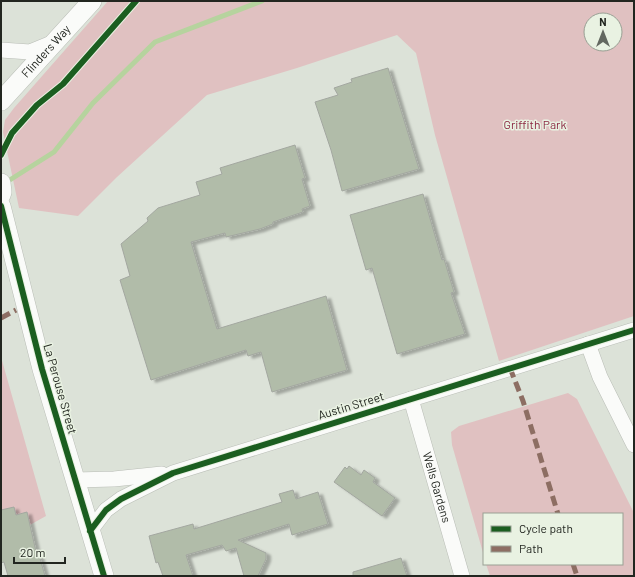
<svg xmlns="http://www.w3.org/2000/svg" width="635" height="577" font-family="Barlow,sans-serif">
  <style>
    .green { fill: #e0c1c1; fill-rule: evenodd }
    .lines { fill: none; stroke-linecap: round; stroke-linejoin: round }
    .stream { stroke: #b6d39e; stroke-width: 5 }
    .building { fill: #b1bca9; stroke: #a3a7a0; filter: url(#shadow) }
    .minor-casing { stroke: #b9bdb6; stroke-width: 16 }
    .tertiary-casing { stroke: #b9bdb6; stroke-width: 20 }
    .minor { stroke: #fafbf9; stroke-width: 15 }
    .tertiary { stroke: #fafbf9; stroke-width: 19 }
    .quiet { stroke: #8d6e63; stroke-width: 5; stroke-dasharray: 10 5; stroke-linecap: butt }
    .cycleway-casing { stroke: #e9f2e2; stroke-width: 8 }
    .cycleway { stroke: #1b5e20; stroke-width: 6 }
    .labels { text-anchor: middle; stroke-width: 3; stroke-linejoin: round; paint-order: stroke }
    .street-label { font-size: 12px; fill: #222620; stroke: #e9f2e2 }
    .park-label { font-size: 12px; fill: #8b2741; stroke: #e9f2e2 }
  </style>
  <defs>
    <filter id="shadow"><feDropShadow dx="4.5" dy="2.5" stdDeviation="1" flood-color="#0004"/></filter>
  </defs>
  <rect width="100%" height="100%" fill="#dce2d8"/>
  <path class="green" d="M108 1H634V316L499 361 435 135 416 53 397 35 297 68 207 95 117 177 78 216 19 208 3 132 5 120 14 108ZM591 20H615V44H591Z
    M1 357 46 516 1 541Z
    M568 393 577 399 634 513V576H490L486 564H622V514H484V556L452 445 451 432 459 426Z"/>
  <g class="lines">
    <path class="stream" d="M5 183 54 152 93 103 155 42 262 1"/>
  </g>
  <path class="building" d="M388 68 419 169 342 191 331 150 315 102 338 95 334 88 352 82 351 79Z
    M295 145 305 178 302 179 310 206 302 209 303 212 273 222V224L260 229 226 237 225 233 191 242 217 329 326 296 347 370 272 392 261 352 248 356 246 350 151 380 120 280 130 276 121 244 148 221 147 218 158 208 200 195 196 182 222 174 220 168Z
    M423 194 442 260 444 259 454 292 451 293 465 334 397 354 372 268 366 270 350 215Z
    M349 466 361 475 364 470 375 478 373 482 395 498 382 516 334 482 345 467 347 469Z
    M293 490 296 499 318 492 328 524 292 535 289 524 238 540 266 553V559L258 576H244L236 548 226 551 222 545 186 555 193 576H163L158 562 156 563 149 536 193 524 194 529 282 502 279 494Z
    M14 507 16 515 27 512 37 556 39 555 45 576H8L4 562 1 563V510Z
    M401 558 407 576H353V572Z"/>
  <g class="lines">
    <g class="minor-casing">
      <g id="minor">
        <path d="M1 50 30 52 52 43"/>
        <path d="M588 344 600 377 634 445"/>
        <path id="s1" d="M411 399 462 576"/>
        <path d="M75 480 114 479 162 474"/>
        <path d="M90 531 106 510 121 499 173 473 634 330"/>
      </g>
    </g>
    <g class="tertiary-casing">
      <g id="tertiary">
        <path id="s2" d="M1 101 92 1"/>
        <path d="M1 183 2 192 1 195"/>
        <path d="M1 206 42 369 104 576"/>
      </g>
    </g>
    <use href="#minor" class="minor"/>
    <use href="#tertiary" class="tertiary"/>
    <path class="quiet" d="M1 318 16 310
      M510 368 523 401 558 514
      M573 564 577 576"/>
    <g class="cycleway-casing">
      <path id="cycleway" d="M1 155 12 133 37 105 63 84 136 1
        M1 206 42 369 104 576
        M90 531 106 510 121 499 173 473 634 330"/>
    </g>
    <use href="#cycleway" class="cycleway"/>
  </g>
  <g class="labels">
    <g class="street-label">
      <text dy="4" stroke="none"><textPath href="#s2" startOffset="67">Flinders Way</textPath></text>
      <text transform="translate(60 389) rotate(74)" y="4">La Perouse Street</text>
      <text transform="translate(351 406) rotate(-17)" y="4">Austin Street</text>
      <text dy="4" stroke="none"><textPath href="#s1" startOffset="92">Wells Gardens</textPath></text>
    </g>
    <g class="park-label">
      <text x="535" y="129">Griffith Park</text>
    </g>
  </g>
  <rect width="635" height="577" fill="none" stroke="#222620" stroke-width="4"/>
  <rect x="483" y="513" width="140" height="52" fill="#e9f2e2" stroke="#99a094"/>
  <rect x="491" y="526" width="20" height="6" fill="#1b5e20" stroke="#99a094"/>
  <text x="519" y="533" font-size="12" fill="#222620">Cycle path</text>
  <rect x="491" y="546" width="20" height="6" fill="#8d6e63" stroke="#99a094"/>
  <text x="519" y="553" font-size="12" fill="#222620">Path</text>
  <g transform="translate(603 32)"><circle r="19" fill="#e9f2e2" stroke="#99a094"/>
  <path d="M0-3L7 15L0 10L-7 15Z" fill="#636860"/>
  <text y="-6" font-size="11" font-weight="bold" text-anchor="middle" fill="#222620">N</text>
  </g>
  <path d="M14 557v6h51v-6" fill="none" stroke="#222620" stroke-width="2"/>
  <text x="20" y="557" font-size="12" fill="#222620" stroke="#e9f2e2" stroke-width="3" paint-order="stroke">20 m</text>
</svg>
